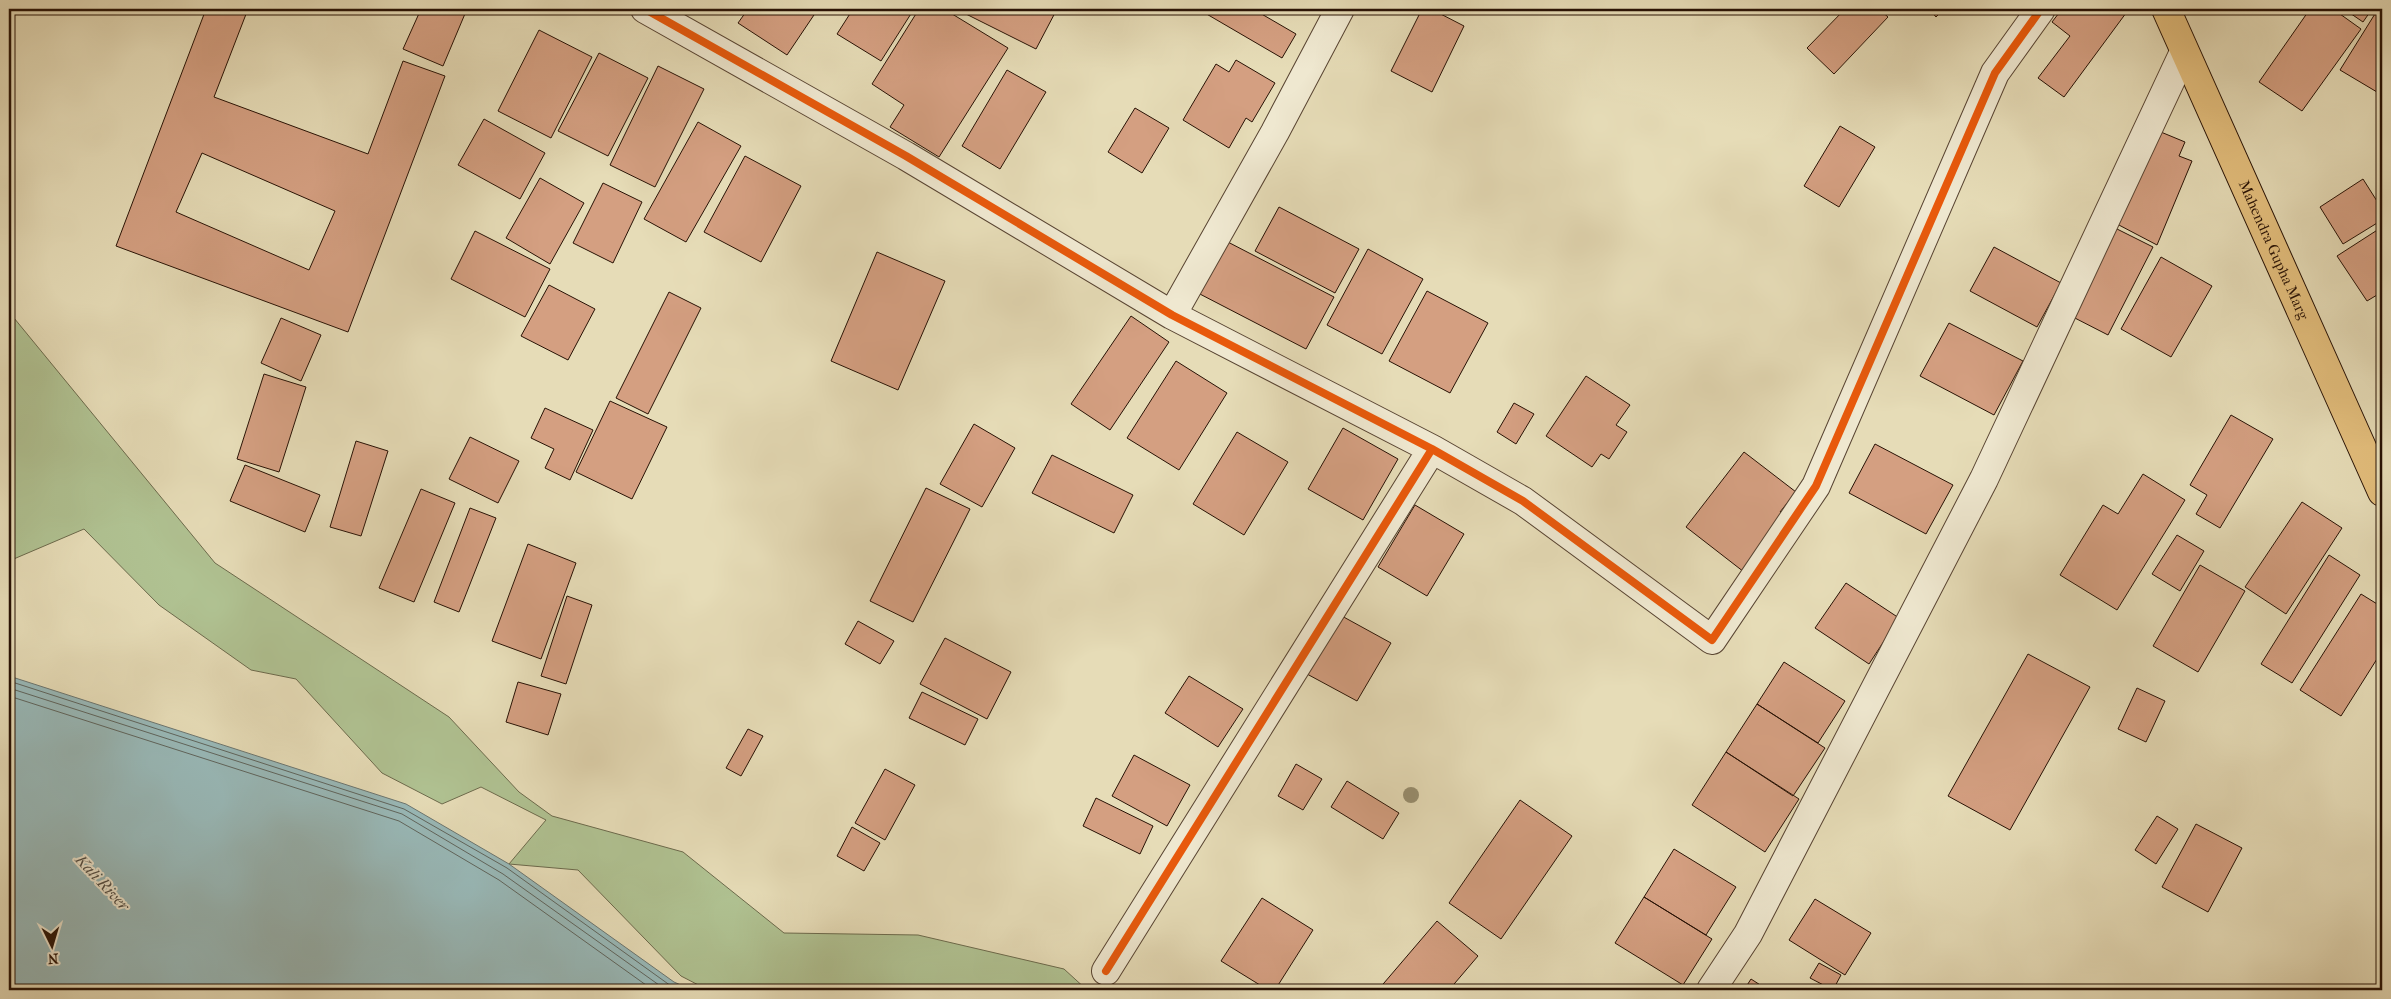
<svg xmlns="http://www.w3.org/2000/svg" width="2391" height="999" font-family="'IM FELL French Canon',serif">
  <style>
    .green { fill: #b0c292; stroke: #6c6a4c }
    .water { fill: #99b9b8; stroke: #6c7670 }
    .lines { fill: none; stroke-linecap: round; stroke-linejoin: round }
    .shore { stroke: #60665e; stroke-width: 1 }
    .building { fill: #d49f81; stroke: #281205; fill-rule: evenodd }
    .minor-casing { stroke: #584432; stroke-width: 30 }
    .major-casing { stroke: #281205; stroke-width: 30 }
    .minor { stroke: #efe8d0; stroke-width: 28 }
    .major { stroke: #e3be7c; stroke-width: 28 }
    .cycleway-casing { stroke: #efe8d0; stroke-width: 11 }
    .cycleway { stroke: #e8590c; stroke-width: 8 }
    .tree { fill: #988f70 }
    .labels { text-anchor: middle; stroke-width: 4; stroke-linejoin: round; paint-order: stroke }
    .street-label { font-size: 15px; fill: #281205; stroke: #efe8d0 }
    .water-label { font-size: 16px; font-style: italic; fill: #504c44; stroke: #efe8d0 }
  </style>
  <rect width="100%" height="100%" fill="#e6dcb7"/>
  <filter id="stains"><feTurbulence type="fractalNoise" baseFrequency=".004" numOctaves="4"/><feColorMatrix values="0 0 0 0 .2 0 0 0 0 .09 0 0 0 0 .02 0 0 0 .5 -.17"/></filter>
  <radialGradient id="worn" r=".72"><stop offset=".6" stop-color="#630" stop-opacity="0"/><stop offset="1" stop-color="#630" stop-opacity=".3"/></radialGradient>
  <path class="green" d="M9 258 14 318 215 563 449 717 519 792 552 816 683 852 784 933 918 935 1064 969 1087 990H708L681 976 578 870 509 864 546 820 481 787 442 804 382 773 296 679 251 670 159 605 84 529 9 561Z"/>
  <path class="water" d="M9 676 406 804 509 864 674 982 692 990H9Z"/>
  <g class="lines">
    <path class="shore" d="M9 681 404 809 507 868 671 986 680 990
      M9 688 402 814 503 874 666 990
      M9 696 399 821 499 880 653 990"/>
  </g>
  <path class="building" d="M206 9H248L214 97 368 154 403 61 445 76 348 332 116 246ZM202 153 335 211 309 270 176 212Z
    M421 9H467L443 66 403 49Z
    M748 9H818L787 55 738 23Z
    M853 9H914L881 61 837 34Z
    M919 9H944L1008 48 939 157 890 127 904 105 872 84Z
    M964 9H1057L1036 49 962 12Z
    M1198 9H1253L1296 34 1282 58Z
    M1422 9H1431L1464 26 1432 92 1391 71Z
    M1845 9H1879L1888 17 1834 74 1807 48Z
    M1929 9H1944L1936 17Z
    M2062 9H2129L2064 97 2038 78 2070 36 2052 22Z
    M2310 9H2333L2361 29 2302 111 2259 82Z
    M2344 9H2372L2363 22Z
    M2378 9H2382V95L2340 70Z
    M539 30 592 57 551 138 498 111Z
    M599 53 648 78 608 156 558 131Z
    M1236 60 1275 83 1252 122 1246 118 1229 148 1183 120 1216 64 1229 72Z
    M658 66 704 89 655 187 610 165Z
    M1007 70 1046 92 1000 169 962 146Z
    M1135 108 1169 128 1142 173 1108 152Z
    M484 119 545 153 520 199 458 165Z
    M698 122 741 146 686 242 644 219Z
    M1840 126 1875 147 1839 207 1804 186Z
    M2156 130 2185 142 2179 156 2192 161 2157 245 2117 224Z
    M745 156 801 186 761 262 704 232Z
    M540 178 584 203 550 264 506 238Z
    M2363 179 2382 209V220L2343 244 2320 207Z
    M603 183 642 202 613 263 573 243Z
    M1279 207 1359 249 1335 293 1255 251Z
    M2113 227 2153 247 2108 335 2069 315Z
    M2382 227V292L2367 301 2337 256Z
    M475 231 550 269 525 317 451 279Z
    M1224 240 1334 297 1306 349 1196 292Z
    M1994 247 2061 283 2037 327 1970 291Z
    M1368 249 1423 279 1382 354 1327 325Z
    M877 252 945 281 898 390 831 361Z
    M2161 257 2212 286 2171 357 2121 329Z
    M549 285 595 309 568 360 521 336Z
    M1427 291 1488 323 1450 393 1389 361Z
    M669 292 701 308 648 414 616 398Z
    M1131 316 1169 342 1110 430 1071 404Z
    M281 318 321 335 301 381 261 363Z
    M1949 323 2023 361 1994 415 1920 376Z
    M1176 361 1227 393 1179 470 1127 438Z
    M264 374 306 387 279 472 237 459Z
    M1586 376 1630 405 1616 425 1627 432 1609 459 1601 454 1592 467 1546 436Z
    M610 401 667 427 632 499 576 472Z
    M1514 403 1534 414 1516 444 1497 432Z
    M545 408 593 430 570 480 545 468 554 449 531 438Z
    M2231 415 2273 439 2220 528 2196 514 2207 495 2190 485Z
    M974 424 1015 448 982 507 940 484Z
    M1343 428 1398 459 1363 520 1308 489Z
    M1237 432 1288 462 1244 535 1193 504Z
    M470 437 519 461 498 503 449 479Z
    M356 441 388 451 361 536 330 527Z
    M1875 444 1953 485 1926 534 1849 493Z
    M1744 452 1796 492 1780 512 1786 517 1744 572 1686 527Z
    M1052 455 1133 495 1114 533 1032 493Z
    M245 465 320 495 305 532 230 501Z
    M2143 474 2185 500 2117 610 2060 575 2103 505 2118 514Z
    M926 488 970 509 913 622 870 601Z
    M421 489 455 503 414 602 379 588Z
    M2302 502 2342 528 2286 614 2245 587Z
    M1415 505 1464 534 1427 596 1378 567Z
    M470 508 496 518 459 612 434 602Z
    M2177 535 2204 551 2180 591 2152 574Z
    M528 544 576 563 541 659 492 641Z
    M2329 555 2360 575 2292 683 2261 664Z
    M2200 565 2245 591 2198 672 2153 646Z
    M1846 583 1899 618 1869 664 1815 628Z
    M2361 594 2382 607V651L2341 716 2300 690Z
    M567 596 592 605 566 684 541 676Z
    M1340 615 1391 643 1357 701 1307 674Z
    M858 621 894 641 880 664 845 644Z
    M945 638 1011 672 987 719 920 684Z
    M2028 654 2090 687 2010 830 1948 796Z
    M1784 662 1845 701 1818 743 1757 704Z
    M1189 676 1243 709 1218 747 1165 713Z
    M518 682 561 694 548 735 506 722Z
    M2137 688 2165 701 2146 742 2118 729Z
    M922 692 978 719 965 745 909 718Z
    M1757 704 1825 748 1793 796 1726 752Z
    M748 729 763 736 741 776 726 768Z
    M1726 752 1799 799 1765 852 1692 805Z
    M1134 755 1190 785 1167 826 1112 796Z
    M1296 764 1322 779 1303 810 1278 796Z
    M885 769 915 785 885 840 855 823Z
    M1347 781 1399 813 1383 839 1331 807Z
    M1096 798 1153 826 1140 854 1083 826Z
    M1520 800 1572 836 1501 939 1449 903Z
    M2157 816 2178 829 2156 864 2135 850Z
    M2196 824 2242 848 2208 912 2162 887Z
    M852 827 880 843 864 871 837 856Z
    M1674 849 1736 887 1706 935 1644 897Z
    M1644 897 1712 939 1683 985 1615 943Z
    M1262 898 1313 930 1275 990H1268L1221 961Z
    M1815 899 1871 933 1845 975 1789 940Z
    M1437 921 1478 956 1449 990H1378Z
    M1819 963 1841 975 1833 990 1810 978Z
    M1751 979 1768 990H1744Z"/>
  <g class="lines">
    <g class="minor-casing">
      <path id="minor" d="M645 9 906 156 1172 315 1432 449 1523 501 1712 640 1816 486 1995 73 2041 9
        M1172 315 1275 132 1340 9
        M1106 971 1432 449
        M1711 990 1748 934 1984 479 2184 52"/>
    </g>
    <g class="major-casing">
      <g id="major">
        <path id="s1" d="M2166 9 2382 492"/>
      </g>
    </g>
    <use href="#minor" class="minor"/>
    <use href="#major" class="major"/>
    <g class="cycleway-casing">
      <path id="cycleway" d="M645 9 906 156 1172 315 1432 449 1523 501 1712 640 1816 486 1995 73 2041 9
        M1106 971 1432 449"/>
    </g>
    <use href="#cycleway" class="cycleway"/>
  </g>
  <circle class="tree" cx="1411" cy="795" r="8"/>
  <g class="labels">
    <g class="street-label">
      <text dy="5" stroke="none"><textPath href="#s1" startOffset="264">Mahendra Gupha Marg</textPath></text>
    </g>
    <g class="water-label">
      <text transform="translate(103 882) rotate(47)" y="6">Kali River</text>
    </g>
  </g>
  <rect width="2391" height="999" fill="none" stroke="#e6dcb7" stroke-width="30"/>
  <rect x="10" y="10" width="2371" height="979" fill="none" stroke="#281205" stroke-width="2.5"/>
  <rect x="15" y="15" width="2361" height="969" fill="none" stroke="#281205"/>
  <g transform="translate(52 946) rotate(175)" stroke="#efe8d0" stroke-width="4" paint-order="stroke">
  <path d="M0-4L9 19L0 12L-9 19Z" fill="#281205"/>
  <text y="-8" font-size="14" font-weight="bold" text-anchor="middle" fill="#281205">N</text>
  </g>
  <rect width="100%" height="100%" filter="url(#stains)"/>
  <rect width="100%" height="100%" fill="url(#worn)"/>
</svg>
